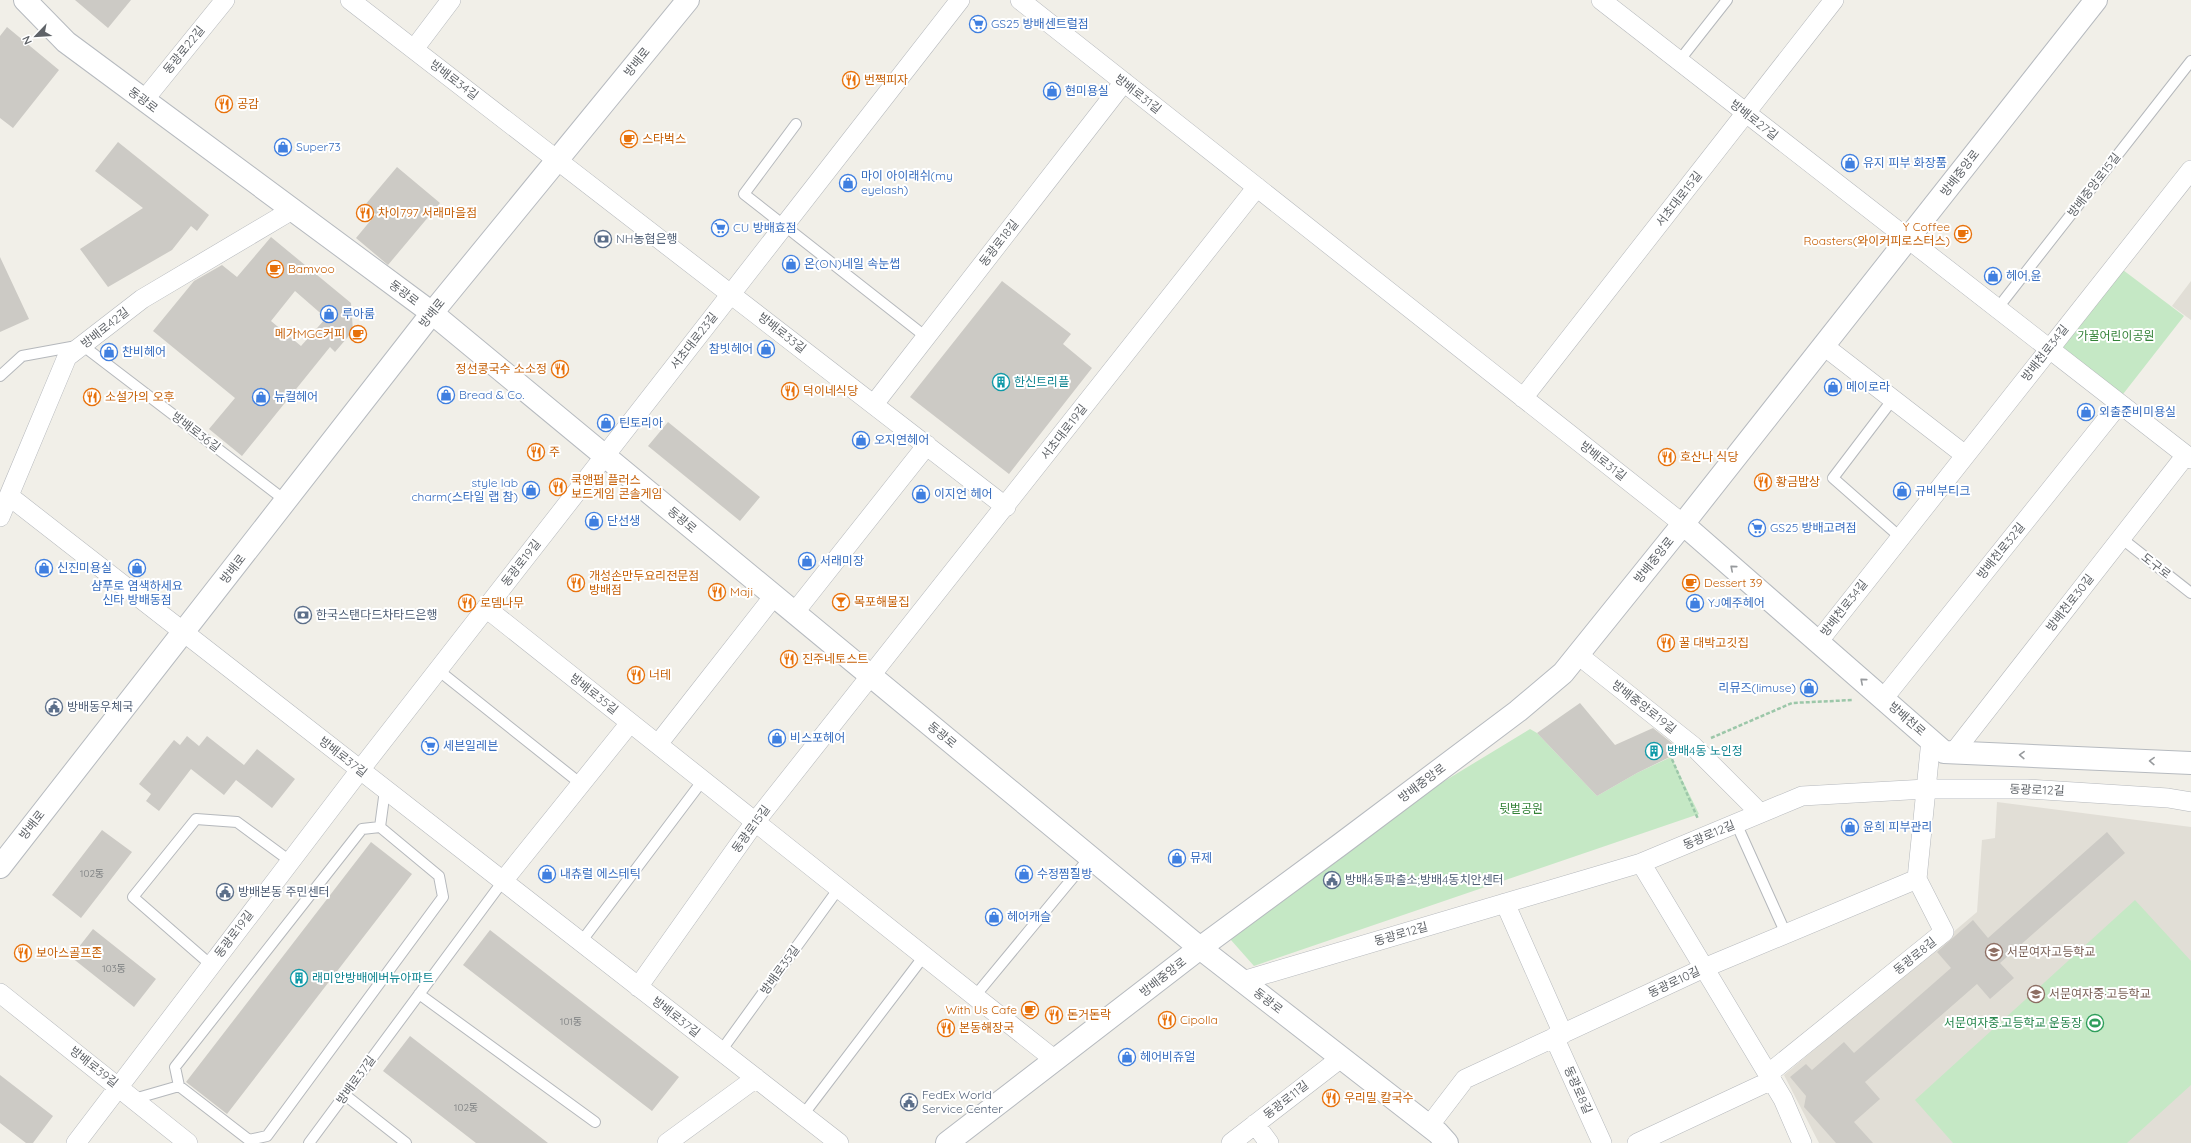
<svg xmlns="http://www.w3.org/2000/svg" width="2191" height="1143" font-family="Quicksand,'Noto Sans KR',sans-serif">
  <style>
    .education { fill: #e1ded6 }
    .green { fill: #c5e8c5 }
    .building { fill: #cccac5; fill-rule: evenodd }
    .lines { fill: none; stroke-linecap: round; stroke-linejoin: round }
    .lane-casing { stroke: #b5b8bc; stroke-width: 12 }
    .street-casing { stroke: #b5b8bc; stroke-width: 20 }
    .secondary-casing { stroke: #b6babf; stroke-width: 24 }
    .path { stroke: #9cc7a9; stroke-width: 2.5; stroke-dasharray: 4 2; stroke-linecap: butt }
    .lane { stroke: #fff; stroke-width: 10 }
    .street { stroke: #fff; stroke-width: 19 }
    .secondary { stroke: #fff; stroke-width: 22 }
    .oneway { stroke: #979a9d }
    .labels { text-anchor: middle; stroke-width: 4; stroke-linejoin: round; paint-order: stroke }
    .number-label { font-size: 10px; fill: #7a7d7f }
    .shop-label { font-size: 12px; fill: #366cbe; stroke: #fff; text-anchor: start }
    .street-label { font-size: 12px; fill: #5f6368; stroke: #fff }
    .food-label { font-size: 12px; fill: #c56008; stroke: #fff; text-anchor: start }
    .service-label { font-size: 12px; fill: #4e5e75; stroke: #fff; text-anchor: start }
    .park-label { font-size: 12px; fill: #348238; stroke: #fff }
    .culture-label { font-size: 12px; fill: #0d838f; stroke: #fff; text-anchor: start }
    .education-label { font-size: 12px; fill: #785e54; stroke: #fff; text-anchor: start }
    .leisure-label { font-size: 12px; fill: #27864d; stroke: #fff; text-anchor: end }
  </style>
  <rect width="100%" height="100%" fill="#f1efe8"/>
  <path class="education" d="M2191 281V320L2172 306Z
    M1997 802 2191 827V1143H1819L1784 1075 1977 912 1982 840 1995 838Z"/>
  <path class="green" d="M2119 267 2184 316 2120 398 2056 346Z
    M1530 729 1537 733 1597 796 1637 773 1671 757 1699 814 1254 966 1223 931 1341 844Z
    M2135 900 2191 961V1085L2127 1143H1953L1915 1100Z"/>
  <path class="building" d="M75 0H131L108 28Z
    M7 27 59 70 13 128 0 118V36Z
    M118 142 209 215 197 231 191 226 172 250 108 287 80 249 143 208 95 171Z
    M397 167 440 203 388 265 356 238 376 214 365 205Z
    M271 237 351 303 353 331 335 352 330 347 242 456 209 429 235 398 153 331 194 281 222 265 237 277ZM295 291 326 318 301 346 271 321Z
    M0 257 29 319 0 332Z
    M1002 281 1071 334 1063 344 1092 368 1009 474 910 397Z
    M668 422 760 497 740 521 648 446Z
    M1580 703 1615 745 1653 728 1682 751 1637 773 1597 796 1537 733Z
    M187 736 199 746 207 736 244 765 257 749 295 779 272 808 236 780 224 795 191 769 159 811 146 801 151 794 139 784 174 740 180 745Z
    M102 830 132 852 81 918 52 895Z
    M2107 832 2125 853 2000 963 2014 978 1990 999 1977 984 1865 1082 1880 1099 1854 1122 1873 1143H1836L1804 1107 1806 1096 1790 1077 1806 1064 1812 1070 1844 1042 1854 1053 1951 968 1937 952 1973 920 1988 938Z
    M371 842 412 874 227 1114 186 1082Z
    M93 929 156 979 134 1007 71 957Z
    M490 930 679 1077 652 1111 463 965Z
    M410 1036 548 1143H476L383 1071Z
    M0 1075 53 1116 33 1143H26L0 1123Z"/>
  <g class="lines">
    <g class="lane-casing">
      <path id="lane" d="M1679 61 1727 0
        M796 124 744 194 926 337
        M1997 309 2191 61
        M0 376 22 356 82 345 286 501
        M1893 399 1833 478 1900 537
        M2121 538 2191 593
        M438 670 581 784
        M1736 823 1786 934
        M380 827 362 829 175 1067 179 1086 249 1140 267 1136 443 897 439 876 380 827 385 790
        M581 942 703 780
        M211 965 133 897 196 819 237 822 290 861
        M419 994 595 1122
        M975 996 1090 857
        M721 1051 839 888
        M345 1095 406 1143
        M134 1099 179 1086
        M803 1115 924 956
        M309 1143 503 881"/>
    </g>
    <g class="street-casing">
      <path id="street" d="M350 0 1006 507
        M1020 0 1683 524
        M1601 0 2191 459
        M414 49 451 0
        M144 100 225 0
        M1824 346 1965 455
        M1523 398 1834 0
        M874 404 1124 82
        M9 496 839 1143
        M0 517 67 357 142 299 292 210
        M486 608 1055 1060
        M794 613 927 445
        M1818 642 2191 170
        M1577 654 1693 746 1760 813
        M1883 699 2119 404
        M658 744 774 596
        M1954 752 2186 455
        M1641 863 1783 1099 1802 1143
        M503 881 630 723
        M1505 903 1563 1034
        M1242 981 1641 863 1802 796 1926 789H2027L2168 798 2191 802
        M638 987 755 822 1257 187
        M0 993 188 1143
        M1554 1037 1602 1143
        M1768 1074 1944 932 1917 879 1931 740
        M1255 1124 1269 1143
        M1429 1126 1465 1079 1704 968 1917 879
        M76 1143 360 770 960 0
        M667 1143 756 1078
        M1231 1143 1341 1058
        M1637 1143 1772 1080"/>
    </g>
    <g class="secondary-casing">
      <path id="secondary" d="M25 0 66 42 432 313 1200 948 1438 1133 1447 1143
        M1683 524 1944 752 2191 763
        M0 867 432 313 688 0
        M947 1143 1200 948 1341 844 1518 711 1563 673 1683 524 2096 0"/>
    </g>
    <path class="path" d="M1711 738 1792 703 1853 700
      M1674 755 1671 757 1698 819"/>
    <use href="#lane" class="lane"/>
    <use href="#street" class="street"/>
    <use href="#secondary" class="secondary"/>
  </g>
  <defs><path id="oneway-chevron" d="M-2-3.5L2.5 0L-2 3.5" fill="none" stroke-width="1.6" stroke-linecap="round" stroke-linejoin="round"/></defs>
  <g class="oneway">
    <use href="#oneway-chevron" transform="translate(1733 568) rotate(-139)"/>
    <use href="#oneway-chevron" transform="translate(1863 681) rotate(-139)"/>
    <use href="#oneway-chevron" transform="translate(2022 755) rotate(-178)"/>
    <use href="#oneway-chevron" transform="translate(2152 761) rotate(-178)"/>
  </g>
  <defs>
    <g id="supermarket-ring" transform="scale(0.9)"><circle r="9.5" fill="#fff" stroke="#3f7fe0" stroke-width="1.5"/><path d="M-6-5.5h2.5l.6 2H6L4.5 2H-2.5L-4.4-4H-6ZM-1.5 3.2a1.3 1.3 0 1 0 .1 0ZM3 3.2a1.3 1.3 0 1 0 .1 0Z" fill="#3f7fe0"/></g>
    <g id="restaurant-ring" transform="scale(0.9)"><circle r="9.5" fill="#fff" stroke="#e8710a" stroke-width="1.5"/><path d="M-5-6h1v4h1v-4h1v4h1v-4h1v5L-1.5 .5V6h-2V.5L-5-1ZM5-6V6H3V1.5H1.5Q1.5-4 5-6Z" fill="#e8710a"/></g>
    <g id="shop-ring" transform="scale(0.9)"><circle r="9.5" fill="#fff" stroke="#3f7fe0" stroke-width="1.5"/><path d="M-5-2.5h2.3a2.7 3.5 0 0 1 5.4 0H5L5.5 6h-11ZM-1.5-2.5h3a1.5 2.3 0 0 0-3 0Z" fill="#3f7fe0"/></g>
    <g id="cafe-ring" transform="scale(0.9)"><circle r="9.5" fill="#fff" stroke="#e8710a" stroke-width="1.5"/><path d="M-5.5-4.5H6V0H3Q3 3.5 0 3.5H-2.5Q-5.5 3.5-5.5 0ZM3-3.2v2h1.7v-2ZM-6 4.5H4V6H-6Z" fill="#e8710a"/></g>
    <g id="bank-ring" transform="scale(0.9)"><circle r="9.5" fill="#fff" stroke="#5c6f8a" stroke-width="1.5"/><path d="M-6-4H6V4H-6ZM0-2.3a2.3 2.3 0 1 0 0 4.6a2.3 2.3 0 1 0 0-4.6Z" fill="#5c6f8a"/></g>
    <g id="building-ring" transform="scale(0.9)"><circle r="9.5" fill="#fff" stroke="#0f9aa8" stroke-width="1.5"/><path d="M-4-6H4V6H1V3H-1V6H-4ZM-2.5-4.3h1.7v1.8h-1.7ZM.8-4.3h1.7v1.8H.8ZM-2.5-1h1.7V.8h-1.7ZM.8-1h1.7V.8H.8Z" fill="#0f9aa8"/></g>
    <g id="bar-ring" transform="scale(0.9)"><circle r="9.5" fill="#fff" stroke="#e8710a" stroke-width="1.5"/><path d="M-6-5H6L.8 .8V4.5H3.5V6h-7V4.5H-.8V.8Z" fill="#e8710a"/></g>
    <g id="civic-ring" transform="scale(0.9)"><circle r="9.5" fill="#fff" stroke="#5c6f8a" stroke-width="1.5"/><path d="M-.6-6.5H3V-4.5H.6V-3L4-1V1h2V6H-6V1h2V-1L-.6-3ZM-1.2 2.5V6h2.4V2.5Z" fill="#5c6f8a"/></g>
    <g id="school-ring" transform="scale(0.9)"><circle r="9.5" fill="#fff" stroke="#8d6e63" stroke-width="1.5"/><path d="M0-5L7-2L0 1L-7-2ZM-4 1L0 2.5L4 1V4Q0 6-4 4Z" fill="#8d6e63"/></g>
    <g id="stadium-ring" transform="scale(0.9)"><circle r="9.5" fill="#fff" stroke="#2e9e5b" stroke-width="1.5"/><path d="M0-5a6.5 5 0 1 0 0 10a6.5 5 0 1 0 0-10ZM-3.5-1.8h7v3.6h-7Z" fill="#2e9e5b"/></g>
  </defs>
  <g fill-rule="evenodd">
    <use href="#supermarket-ring" x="978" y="24"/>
    <use href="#restaurant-ring" x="851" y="80"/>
    <use href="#shop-ring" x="1052" y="91"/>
    <use href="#restaurant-ring" x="224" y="104"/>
    <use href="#cafe-ring" x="629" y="139"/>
    <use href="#shop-ring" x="283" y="147"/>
    <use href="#shop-ring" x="1850" y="163"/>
    <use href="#shop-ring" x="848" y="183"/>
    <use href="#restaurant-ring" x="365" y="213"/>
    <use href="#supermarket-ring" x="720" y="228"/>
    <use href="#cafe-ring" x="1963" y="234"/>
    <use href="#bank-ring" x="603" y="239"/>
    <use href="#shop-ring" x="791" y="264"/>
    <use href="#cafe-ring" x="275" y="269"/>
    <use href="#shop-ring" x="1993" y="276"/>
    <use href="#shop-ring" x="329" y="314"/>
    <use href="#cafe-ring" x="358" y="334"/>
    <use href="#shop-ring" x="766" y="349"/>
    <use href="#shop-ring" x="109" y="352"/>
    <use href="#restaurant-ring" x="560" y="369"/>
    <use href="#building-ring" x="1001" y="382"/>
    <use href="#shop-ring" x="1833" y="387"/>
    <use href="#restaurant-ring" x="790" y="391"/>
    <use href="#shop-ring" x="446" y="395"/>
    <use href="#restaurant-ring" x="92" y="397"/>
    <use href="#shop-ring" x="261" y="397"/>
    <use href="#shop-ring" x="2086" y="412"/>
    <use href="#shop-ring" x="606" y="423"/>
    <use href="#shop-ring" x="861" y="440"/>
    <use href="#restaurant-ring" x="536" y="452"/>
    <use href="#restaurant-ring" x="1667" y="457"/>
    <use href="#restaurant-ring" x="1763" y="482"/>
    <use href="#restaurant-ring" x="558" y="487"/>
    <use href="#shop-ring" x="531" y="490"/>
    <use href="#shop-ring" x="1902" y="491"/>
    <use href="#shop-ring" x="921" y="494"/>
    <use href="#shop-ring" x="594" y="521"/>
    <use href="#supermarket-ring" x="1757" y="528"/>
    <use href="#shop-ring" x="807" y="561"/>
    <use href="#shop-ring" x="44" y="568"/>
    <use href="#shop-ring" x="137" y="568"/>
    <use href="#restaurant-ring" x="576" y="583"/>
    <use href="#cafe-ring" x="1691" y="583"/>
    <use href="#restaurant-ring" x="717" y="592"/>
    <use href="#bar-ring" x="841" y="602"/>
    <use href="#restaurant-ring" x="467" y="603"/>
    <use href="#shop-ring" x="1695" y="603"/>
    <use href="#bank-ring" x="303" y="615"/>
    <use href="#restaurant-ring" x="1666" y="643"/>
    <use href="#restaurant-ring" x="789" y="659"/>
    <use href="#restaurant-ring" x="636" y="675"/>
    <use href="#shop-ring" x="1809" y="688"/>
    <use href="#civic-ring" x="54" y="707"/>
    <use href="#shop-ring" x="777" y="738"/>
    <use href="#supermarket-ring" x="430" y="746"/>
    <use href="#building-ring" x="1654" y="751"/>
    <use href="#shop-ring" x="1850" y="827"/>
    <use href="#shop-ring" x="1177" y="858"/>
    <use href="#shop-ring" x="547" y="874"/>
    <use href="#shop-ring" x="1024" y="874"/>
    <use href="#civic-ring" x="1332" y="880"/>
    <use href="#civic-ring" x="225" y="892"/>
    <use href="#shop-ring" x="994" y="917"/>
    <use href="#school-ring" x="1994" y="952"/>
    <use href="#restaurant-ring" x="23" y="953"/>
    <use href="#building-ring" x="299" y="978"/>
    <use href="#school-ring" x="2036" y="994"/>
    <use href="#cafe-ring" x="1030" y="1010"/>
    <use href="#restaurant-ring" x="1054" y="1015"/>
    <use href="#restaurant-ring" x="1167" y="1020"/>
    <use href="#stadium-ring" x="2095" y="1023"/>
    <use href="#restaurant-ring" x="946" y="1028"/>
    <use href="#shop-ring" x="1127" y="1057"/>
    <use href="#restaurant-ring" x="1331" y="1098"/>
    <use href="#civic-ring" x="909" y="1102"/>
  </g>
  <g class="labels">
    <g class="number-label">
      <text x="92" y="877">102동</text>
      <text x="114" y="972">103동</text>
      <text x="571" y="1025">101동</text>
      <text x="466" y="1111">102동</text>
    </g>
    <g class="shop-label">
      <text x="991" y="28">GS25 방배센트럴점</text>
      <text x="1065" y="95">현미용실</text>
      <text x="296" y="151">Super73</text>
      <text x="1863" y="167">유지 피부 화장품</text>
      <text x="861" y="180">마이 아이래쉬(my<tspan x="861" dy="14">eyelash)</tspan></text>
      <text x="733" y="232">CU 방배효점</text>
      <text x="804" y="268">온(ON)네일 속눈썹</text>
      <text x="2006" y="280">헤어,윤</text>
      <text x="342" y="318">루아룸</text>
      <text x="753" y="353" text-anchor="end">참빗헤어</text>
      <text x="122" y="356">찬비헤어</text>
      <text x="1846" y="391">메이로라</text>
      <text x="459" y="399">Bread &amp; Co.</text>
      <text x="274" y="401">뉴컬헤어</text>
      <text x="2099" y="416">외출준비미용실</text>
      <text x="619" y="427">틴토리아</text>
      <text x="874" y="444">오지연헤어</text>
      <text x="518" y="487" text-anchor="end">style lab<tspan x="518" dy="14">charm(스타일 랩 참)</tspan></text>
      <text x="1915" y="495">규비부티크</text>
      <text x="934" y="498">이지언 헤어</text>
      <text x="607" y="525">단선생</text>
      <text x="1770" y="532">GS25 방배고려점</text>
      <text x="820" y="565">서래미장</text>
      <text x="57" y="572">신진미용실</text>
      <text x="137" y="590" text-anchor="middle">샴푸로 염색하세요<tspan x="137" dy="14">신타 방배동점</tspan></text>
      <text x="1708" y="607">YJ예주헤어</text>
      <text x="1796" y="692" text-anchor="end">리뮤즈(limuse)</text>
      <text x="790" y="742">비스포헤어</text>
      <text x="443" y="750">세븐일레븐</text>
      <text x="1863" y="831">윤희 피부관리</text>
      <text x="1190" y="862">뮤제</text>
      <text x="560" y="878">내츄럴 에스테틱</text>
      <text x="1037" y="878">수정찜질방</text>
      <text x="1007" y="921">헤어캐슬</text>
      <text x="1140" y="1061">헤어비쥬얼</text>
    </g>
    <g class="street-label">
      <text transform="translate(184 50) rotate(-51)" y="4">동광로22길</text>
      <text transform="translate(637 62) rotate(-51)" y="4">방배로</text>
      <text transform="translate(454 80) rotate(37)" y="4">방배로34길</text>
      <text transform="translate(1138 94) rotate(38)" y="4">방배로31길</text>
      <text transform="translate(143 100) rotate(37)" y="4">동광로</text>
      <text transform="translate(1754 120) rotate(38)" y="4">방배로27길</text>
      <text transform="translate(1960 173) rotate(-52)" y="4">방배중앙로</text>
      <text transform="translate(2094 185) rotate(-52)" y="4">방배중앙로15길</text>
      <text transform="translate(1679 199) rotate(-52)" y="4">서초대로15길</text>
      <text transform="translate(999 243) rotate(-52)" y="4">동광로18길</text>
      <text transform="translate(404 293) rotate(37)" y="4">동광로</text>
      <text transform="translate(432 313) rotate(-51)" y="4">방배로</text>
      <text transform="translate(105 328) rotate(-38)" y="4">방배로42길</text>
      <text transform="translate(782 333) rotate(38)" y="4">방배로33길</text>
      <text transform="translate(694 341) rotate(-52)" y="4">서초대로23길</text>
      <text transform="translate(2045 353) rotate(-52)" y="4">방배천로34길</text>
      <text transform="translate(196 432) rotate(37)" y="4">방배로36길</text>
      <text transform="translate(1064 432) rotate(-52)" y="4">서초대로19길</text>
      <text transform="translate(1603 461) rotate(38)" y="4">방배로31길</text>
      <text transform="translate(682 520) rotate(40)" y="4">동광로</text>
      <text transform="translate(2001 551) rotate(-51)" y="4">방배천로32길</text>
      <text transform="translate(1654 560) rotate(-51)" y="4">방배중앙로</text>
      <text transform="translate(521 563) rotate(-52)" y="4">동광로19길</text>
      <text transform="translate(2156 566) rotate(38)" y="4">도구로</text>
      <text transform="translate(233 569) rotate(-52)" y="4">방배로</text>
      <text transform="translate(2070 603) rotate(-52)" y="4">방배천로30길</text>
      <text transform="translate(1844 608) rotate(-52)" y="4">방배천로34길</text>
      <text transform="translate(594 694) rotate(38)" y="4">방배로35길</text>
      <text transform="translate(1644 707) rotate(38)" y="4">방배중앙로19길</text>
      <text transform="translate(1907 719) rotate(41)" y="4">방배천로</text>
      <text transform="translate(942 735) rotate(40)" y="4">동광로</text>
      <text transform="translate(343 757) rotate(38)" y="4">방배로37길</text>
      <text transform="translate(1422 783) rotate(-37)" y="4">방배중앙로</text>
      <text transform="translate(2037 790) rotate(2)" y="4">동광로12길</text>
      <text transform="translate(32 825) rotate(-52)" y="4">방배로</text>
      <text transform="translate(751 829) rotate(-54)" y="4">동광로15길</text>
      <text transform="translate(1709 835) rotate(-23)" y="4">동광로12길</text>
      <text transform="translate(234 934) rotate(-53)" y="4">동광로19길</text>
      <text transform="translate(1401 934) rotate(-16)" y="4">동광로12길</text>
      <text transform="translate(1915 956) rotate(-39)" y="4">동광로8길</text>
      <text transform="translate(780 970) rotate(-54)" y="4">방배로35길</text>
      <text transform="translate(1163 977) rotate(-38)" y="4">방배중앙로</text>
      <text transform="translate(1674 982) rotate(-25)" y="4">동광로10길</text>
      <text transform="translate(1268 1001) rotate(38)" y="4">동광로</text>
      <text transform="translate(676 1017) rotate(38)" y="4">방배로37길</text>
      <text transform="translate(94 1067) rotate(38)" y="4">방배로39길</text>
      <text transform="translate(356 1080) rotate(-54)" y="4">방배로37길</text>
      <text transform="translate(1578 1090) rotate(66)" y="4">동광로8길</text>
      <text transform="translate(1286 1100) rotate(-38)" y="4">동광로11길</text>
    </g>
    <g class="food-label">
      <text x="864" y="84">번쩍피자</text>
      <text x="237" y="108">공감</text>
      <text x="642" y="143">스타벅스</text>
      <text x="378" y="217">차이797 서래마을점</text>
      <text x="1950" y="231" text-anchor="end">Y Coffee<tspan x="1950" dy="14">Roasters(와이커피로스터스)</tspan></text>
      <text x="288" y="273">Bamvoo</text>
      <text x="345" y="338" text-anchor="end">메가MGC커피</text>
      <text x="547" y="373" text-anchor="end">정선콩국수 소소정</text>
      <text x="803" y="395">덕이네식당</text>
      <text x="105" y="401">소설가의 오후</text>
      <text x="549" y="456">주</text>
      <text x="1680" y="461">호산나 식당</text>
      <text x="571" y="484">쿡앤펍 플러스<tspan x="571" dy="14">보드게임 콘솔게임</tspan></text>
      <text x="1776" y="486">황금밥상</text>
      <text x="589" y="580">개성손만두요리전문점<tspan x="589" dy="14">방배점</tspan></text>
      <text x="1704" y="587">Dessert 39</text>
      <text x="730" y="596">Maji</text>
      <text x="854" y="606">목포해물집</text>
      <text x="480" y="607">로뎀나무</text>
      <text x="1679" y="647">꿀 대박고깃집</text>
      <text x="802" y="663">진주네토스트</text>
      <text x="649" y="679">너테</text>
      <text x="36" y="957">보아스골프존</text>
      <text x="1017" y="1014" text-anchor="end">With Us Cafe</text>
      <text x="1067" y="1019">돈거돈락</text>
      <text x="1180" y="1024">Cipolla</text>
      <text x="959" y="1032">본동해장국</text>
      <text x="1344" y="1102">우리밀 칼국수</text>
    </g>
    <g class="service-label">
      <text x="616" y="243">NH농협은행</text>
      <text x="316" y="619">한국스탠다드차타드은행</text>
      <text x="67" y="711">방배동우체국</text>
      <text x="1345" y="884">방배4동파출소;방배4동치안센터</text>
      <text x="238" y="896">방배본동 주민센터</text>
      <text x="922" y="1099">FedEx World<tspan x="922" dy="14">Service Center</tspan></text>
    </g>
    <g class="park-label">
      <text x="2116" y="340">가꿀어린이공원</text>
      <text x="1521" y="813">뒷벌공원</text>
    </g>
    <g class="culture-label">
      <text x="1014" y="386">한신트리플</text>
      <text x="1667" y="755">방배4동 노인정</text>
      <text x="312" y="982">래미안방배에버뉴아파트</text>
    </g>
    <g class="education-label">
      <text x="2007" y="956">서문여자고등학교</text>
      <text x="2049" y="998">서문여자중·고등학교</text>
    </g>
    <g class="leisure-label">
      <text x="2082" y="1027">서문여자중.고등학교 운동장</text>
    </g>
  </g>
  <g transform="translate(36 36) rotate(245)" stroke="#ffffff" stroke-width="3" paint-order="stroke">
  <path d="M0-3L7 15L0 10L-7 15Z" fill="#5f6368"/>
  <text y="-6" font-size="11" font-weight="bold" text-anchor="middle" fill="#5f6368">N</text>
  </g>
</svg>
